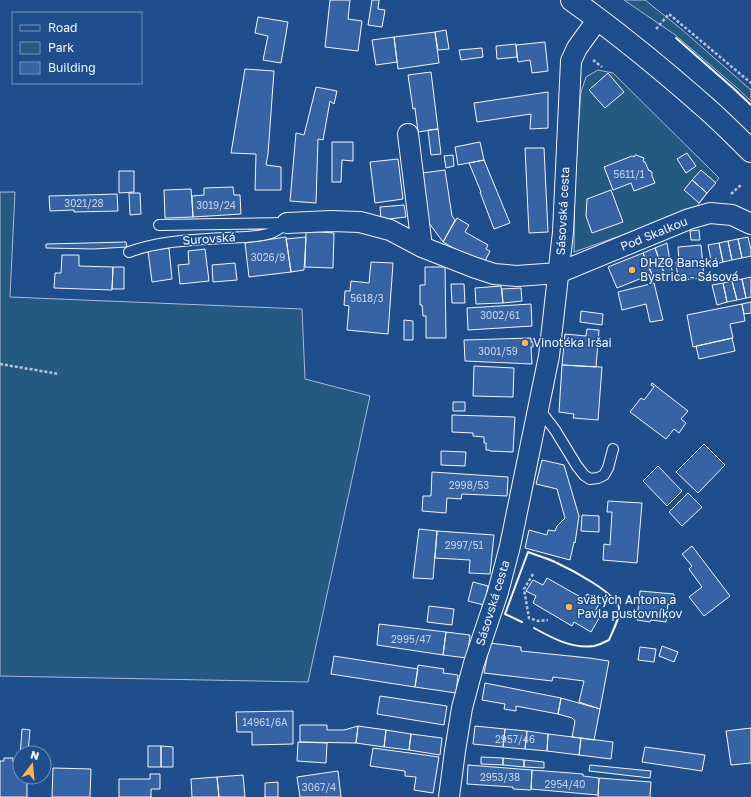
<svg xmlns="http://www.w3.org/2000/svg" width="751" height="797" font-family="'Golos Text',sans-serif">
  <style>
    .green { fill: #245a82; stroke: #a8bbd7 }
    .building { fill: #3563a3; stroke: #f2f6ff }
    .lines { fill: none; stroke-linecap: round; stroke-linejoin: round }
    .lane-casing { stroke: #f2f6ff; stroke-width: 12 }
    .street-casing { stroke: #f2f6ff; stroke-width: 22 }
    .secondary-casing { stroke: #f2f6ff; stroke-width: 24 }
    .path { stroke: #b3c4dc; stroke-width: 2.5; stroke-dasharray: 3 2; stroke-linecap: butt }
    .lane { stroke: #1f4e8c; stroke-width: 10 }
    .street { stroke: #1f4e8c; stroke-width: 20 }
    .secondary { stroke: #1f4e8c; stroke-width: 22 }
    .wall { stroke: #f2f6ff; stroke-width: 2 }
    .poi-dot { fill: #ffb74d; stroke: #1f4e8c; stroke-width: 1.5 }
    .labels { text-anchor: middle; stroke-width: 3; stroke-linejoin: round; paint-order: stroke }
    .number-label { font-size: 10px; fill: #c3d1e8 }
    .street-label { font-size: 12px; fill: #f2f6ff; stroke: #1f4e8c }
    .poi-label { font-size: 12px; fill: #f2f6ff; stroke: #1f4e8c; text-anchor: start }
  </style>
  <rect width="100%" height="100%" fill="#1f4e8c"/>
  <path class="green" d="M624 0H645L680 28 751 90V101L736 87 674 34Z
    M598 70 613 73 719 178 694 210 574 252 575 169 581 92 586 77Z
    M0 192H15L10 297 302 309 305 379 370 396 308 682 0 676Z"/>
  <path class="building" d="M330 0H350L348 19 362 21 358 51 325 47Z
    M372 0H379L378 9 385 10 382 27 368 25Z
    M258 17 288 22 281 63 263 60 268 36 255 33Z
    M446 30 449 49 438 50 435 32Z
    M435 32 439 63 398 69 394 37Z
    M394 37 397 62 376 65 372 40Z
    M545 42 548 71 532 73 530 60 518 62 516 45Z
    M516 44 517 57 497 59 496 46Z
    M482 48 483 57 461 60 459 50Z
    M245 69 274 71 268 154 266 165 281 167V190H255L256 154 231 153Z
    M431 72 438 129 418 132 415 108 413 109 408 75Z
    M608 73 624 92 605 108 589 90Z
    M316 87 337 91 334 104 330 101 323 140 318 139 316 203 290 201 296 133 304 135Z
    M548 92V128L530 129 531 114 477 122 474 103Z
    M438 129 441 154 431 155 428 130Z
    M332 142H353V161L342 160 341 182H332Z
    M480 142 484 160 458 165 455 147Z
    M525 148H544L548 232 529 233Z
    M687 153 696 166 686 173 677 159Z
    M453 155 454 166 446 168 444 156Z
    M635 155H636L644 158 643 161 645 162 649 171 650 170 651 172H652V176L655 183 634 191 631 183 613 190 604 167 632 156 634 157Z
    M398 159 403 199 375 203 370 162Z
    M484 160 510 223 494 229 480 192H481L469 163Z
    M445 170 452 216 455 220 443 242 429 223 422 173Z
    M701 170 716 183 707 193 692 180Z
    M119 171H134V192L119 193Z
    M692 180 707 193 699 203 684 190Z
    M233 187 234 195H240L241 214 193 217 192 196 204 195V188Z
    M191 189 193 217 165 218 164 190Z
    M611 190 623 222 592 233 586 216 587 199Z
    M129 193H140L141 214 130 215Z
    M117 194 118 211 74 212V210L50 211 49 196Z
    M404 205 406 217 381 220 380 207Z
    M457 218 469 225 465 232 488 245 486 249 490 251 483 265 443 242Z
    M699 230 700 240H691L690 231Z
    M306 231 334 233 333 268 305 267Z
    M286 237 291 272 249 277 245 243Z
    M306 237 304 270 291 272 286 239Z
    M748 237 751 250V256L742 258 738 239Z
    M738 239 742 258 732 260 728 241Z
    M728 241 732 260 723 262 719 243Z
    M126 242 127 247 93 249 46 248V244Z
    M667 243 670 262 661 264 655 248Z
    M719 243 723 262 712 265 708 245Z
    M701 245 704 278 678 280 676 262 679 261 678 247Z
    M169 248 172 279 152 282 148 251Z
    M655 248 665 276 654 280 643 253Z
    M205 249 209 281 180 284 178 265 189 264 188 251Z
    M643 253 652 274 617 288 608 267Z
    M62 255H79V266L113 267 112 290 54 288 55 273H61Z
    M371 262 393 263 388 334 347 330 349 306 344 305 345 291H350L351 281 369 283Z
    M670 262 673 274 665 276 661 264Z
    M235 263 237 280 213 282 212 265Z
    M113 267H124V289H112Z
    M425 267H445L446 338H426V316H423L422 305H420V285H425Z
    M751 277V297L746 298 742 279Z
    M742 279 746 298 737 300 732 281Z
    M732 281 737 300 727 302 723 283Z
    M654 283 663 320 650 322 646 304 622 310 618 292Z
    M723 283 727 302 717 305 712 285Z
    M451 284H464L465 303H452Z
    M501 286 503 303 476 304 475 288Z
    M521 288 522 301 503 303 502 289Z
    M751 302V313L744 314 742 304Z
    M531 304 532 326 468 330 467 308Z
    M742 304 745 321 730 324 733 338 693 347 687 315Z
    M581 311 603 314 602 325 580 322Z
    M404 320 413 321V340H404Z
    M587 329 599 330 596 367 562 365 565 334 586 336Z
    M531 338V342H533V347H531L532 364 465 361 464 340Z
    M732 338 735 351 699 359 696 346Z
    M562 365 602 367 598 420 573 418 574 414 559 412Z
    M474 366 514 368 513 397 473 396Z
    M652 383 688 411 681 419 686 423 679 433 674 429 666 439 630 412 641 398 644 400 654 387 651 385Z
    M453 402H465V411H453Z
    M452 415 515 417 513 452 490 451 489 450H486V443H484V437L473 436V433L452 432Z
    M704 444 725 465 698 493 676 472Z
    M441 451 466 452 465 466 441 465Z
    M542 460 564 465 579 516 575 543 574 542 570 560 525 548 529 530 547 535 548 530 555 531 557 526 565 518 557 489 536 484Z
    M658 466 682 491 667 506 643 481Z
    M432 472 508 477 507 496 462 494 461 499 447 498 446 513 422 511 423 496H431Z
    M688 493 702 507 682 526 669 512Z
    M608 501 642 503 637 563 603 560 604 544 610 545 612 512H607Z
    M582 515 599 516V532L581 531Z
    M419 529 437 531 433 579 413 578Z
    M437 531 494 535 490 574 469 573 470 560 435 558Z
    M692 546 730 596 704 616 689 597 702 587 689 569 692 566 682 554Z
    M547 578 584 599 587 594 600 601 595 612 601 615 591 632 574 622 572 626 533 603 536 596 526 591 533 580 543 585Z
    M473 582 488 586 484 605 468 601Z
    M640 591 674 594 673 605 668 604 666 622 651 620 650 622 637 620Z
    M429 606 454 609 452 625 427 622Z
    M379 624 446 632 443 655 377 645Z
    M446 632 470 635 467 658 443 655Z
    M490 643 521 647V651L589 658 609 661 600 709 579 702 584 681 553 677 552 681 484 673Z
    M662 646 678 652 674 662 659 656Z
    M640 647 656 649 654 662 638 660Z
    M334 656 418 669 415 687 331 674Z
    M418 665 444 669 443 673 458 675 456 693 415 687Z
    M485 683 561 698 558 714 516 706V711L504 709 505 704 482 700Z
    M380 696 447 706 444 725 377 714Z
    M561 698 600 709 594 740 572 737 575 721 572 718 558 714Z
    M293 711V744L252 745V732H237L236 712Z
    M300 725H327V730H344L358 726 356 743 300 742Z
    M358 726 386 730 384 747 356 743Z
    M475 726 505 729 503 747 473 744Z
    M751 728V763L731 765 726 731Z
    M22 729 30 730 28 753H20V757Z
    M505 729 527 731 525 749 503 747Z
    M386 730 411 734 409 750 384 747Z
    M527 731 548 734 547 751 525 749Z
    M411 734 442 738 440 755 409 750Z
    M548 734 581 738 579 755 547 751Z
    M581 738 613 742 611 759 579 755Z
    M298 742 327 743 326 763 297 761Z
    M148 746H161V767H148Z
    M161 746 173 747V767H161Z
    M645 747 705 755 702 771 642 762Z
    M373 748 439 757 433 793 414 790 416 777 405 776V771L370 766Z
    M481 757 503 758V765L481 764Z
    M4 758H13V762H20V777H27V797H0V761H4Z
    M503 758 524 760V767L503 765Z
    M524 760 544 762V768L524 767Z
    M468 765 532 770 531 790 513 789V787L467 784Z
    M590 765 651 771 650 778 589 771Z
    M53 768 91 769 90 797H52Z
    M532 770 583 774V776L599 778 598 795 531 789Z
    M338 771 341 797H300L297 777Z
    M150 774H160V789H151V797H119V779H150Z
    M243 775 245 797H219L217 777Z
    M217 777 219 797H192L191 779Z
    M599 778 651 782 650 797H598Z
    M278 782V797H265V783Z"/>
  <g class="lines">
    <g class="lane-casing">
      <path id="lane" d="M159 225 287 223
        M129 252C159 241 191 240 223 238 238 237 256 238 271 233 277 231 282 226 287 223
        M539 409 555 430 577 466 584 475 590 479 598 478 604 475 608 468 613 449"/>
    </g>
    <g class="street-casing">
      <path id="street" d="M408 134 422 247
        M287 223 331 221 360 222 390 230 422 247 473 267 494 274 517 276 558 273 689 219 710 213 732 215 751 224
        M449 797 455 751 462 708 474 663 498 592 510 546 549 356 563 232 571 61 577 48 598 19"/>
    </g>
    <g class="secondary-casing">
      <path id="secondary" d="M572 0C618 33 662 69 705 107 721 121 736 136 751 151"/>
    </g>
    <path class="path" d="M656 29 669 14 751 83
      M593 60 602 67
      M731 194 742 184
      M0 364 59 374
      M533 574 524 589 529 618 538 621 548 620"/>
    <use href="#lane" class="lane"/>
    <use href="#street" class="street"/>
    <use href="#secondary" class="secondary"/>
    <path class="wall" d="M676 38 733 88 751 105
      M522 622 505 614 528 552C538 556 548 558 557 563 570 569 618 594 619 608 620 619 613 630 609 640 604 642 599 645 594 646 572 649 552 638 534 628"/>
  </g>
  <g class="poi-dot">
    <circle cx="632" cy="270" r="4"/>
    <circle cx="525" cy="343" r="4"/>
    <circle cx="569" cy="607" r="4"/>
  </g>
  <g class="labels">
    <g class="number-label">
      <text x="629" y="178">5611/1</text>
      <text x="84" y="207">3021/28</text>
      <text x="216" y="209">3019/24</text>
      <text x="268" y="261">3026/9</text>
      <text x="367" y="302">5618/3</text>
      <text x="500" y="319">3002/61</text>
      <text x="498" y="355">3001/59</text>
      <text x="469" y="489">2998/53</text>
      <text x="464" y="549">2997/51</text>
      <text x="411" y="643">2995/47</text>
      <text x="265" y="726">14961/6A</text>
      <text x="515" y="743">2957/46</text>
      <text x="500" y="781">2953/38</text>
      <text x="565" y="788">2954/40</text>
      <text x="319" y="791">3067/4</text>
    </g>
    <g class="street-label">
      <text transform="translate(563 211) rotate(-87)" y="4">Sásovská cesta</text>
      <text transform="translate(654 234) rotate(-22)" y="4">Pod Skalkou</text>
      <text transform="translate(209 239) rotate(-4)" y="4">Surovská</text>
      <text transform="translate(493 603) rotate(-73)" y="4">Sásovská cesta</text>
    </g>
    <g class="poi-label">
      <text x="640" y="267">DHZO Banská<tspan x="640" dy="14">Bystrica - Sásová</tspan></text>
      <text x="533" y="347">Vinotéka Iršai</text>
      <text x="577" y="604">svätých Antona a<tspan x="577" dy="14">Pavla pustovníkov</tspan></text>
    </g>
  </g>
  <rect x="12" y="12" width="130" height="72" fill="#1f4e8c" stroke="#7391ba"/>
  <rect x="20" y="25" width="20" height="6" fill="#1f4e8c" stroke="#7391ba"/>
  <text x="48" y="32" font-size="12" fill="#f2f6ff">Road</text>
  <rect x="20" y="42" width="20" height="12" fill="#245a82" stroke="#7391ba"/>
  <text x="48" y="52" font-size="12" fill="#f2f6ff">Park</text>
  <rect x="20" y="62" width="20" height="12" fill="#3563a3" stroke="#7391ba"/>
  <text x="48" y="72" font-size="12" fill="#f2f6ff">Building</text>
  <g transform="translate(32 765) rotate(16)"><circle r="19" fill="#1f4e8c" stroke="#7391ba"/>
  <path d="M0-3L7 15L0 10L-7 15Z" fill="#ffb74d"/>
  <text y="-6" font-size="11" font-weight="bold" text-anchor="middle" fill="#f2f6ff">N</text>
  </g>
</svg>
